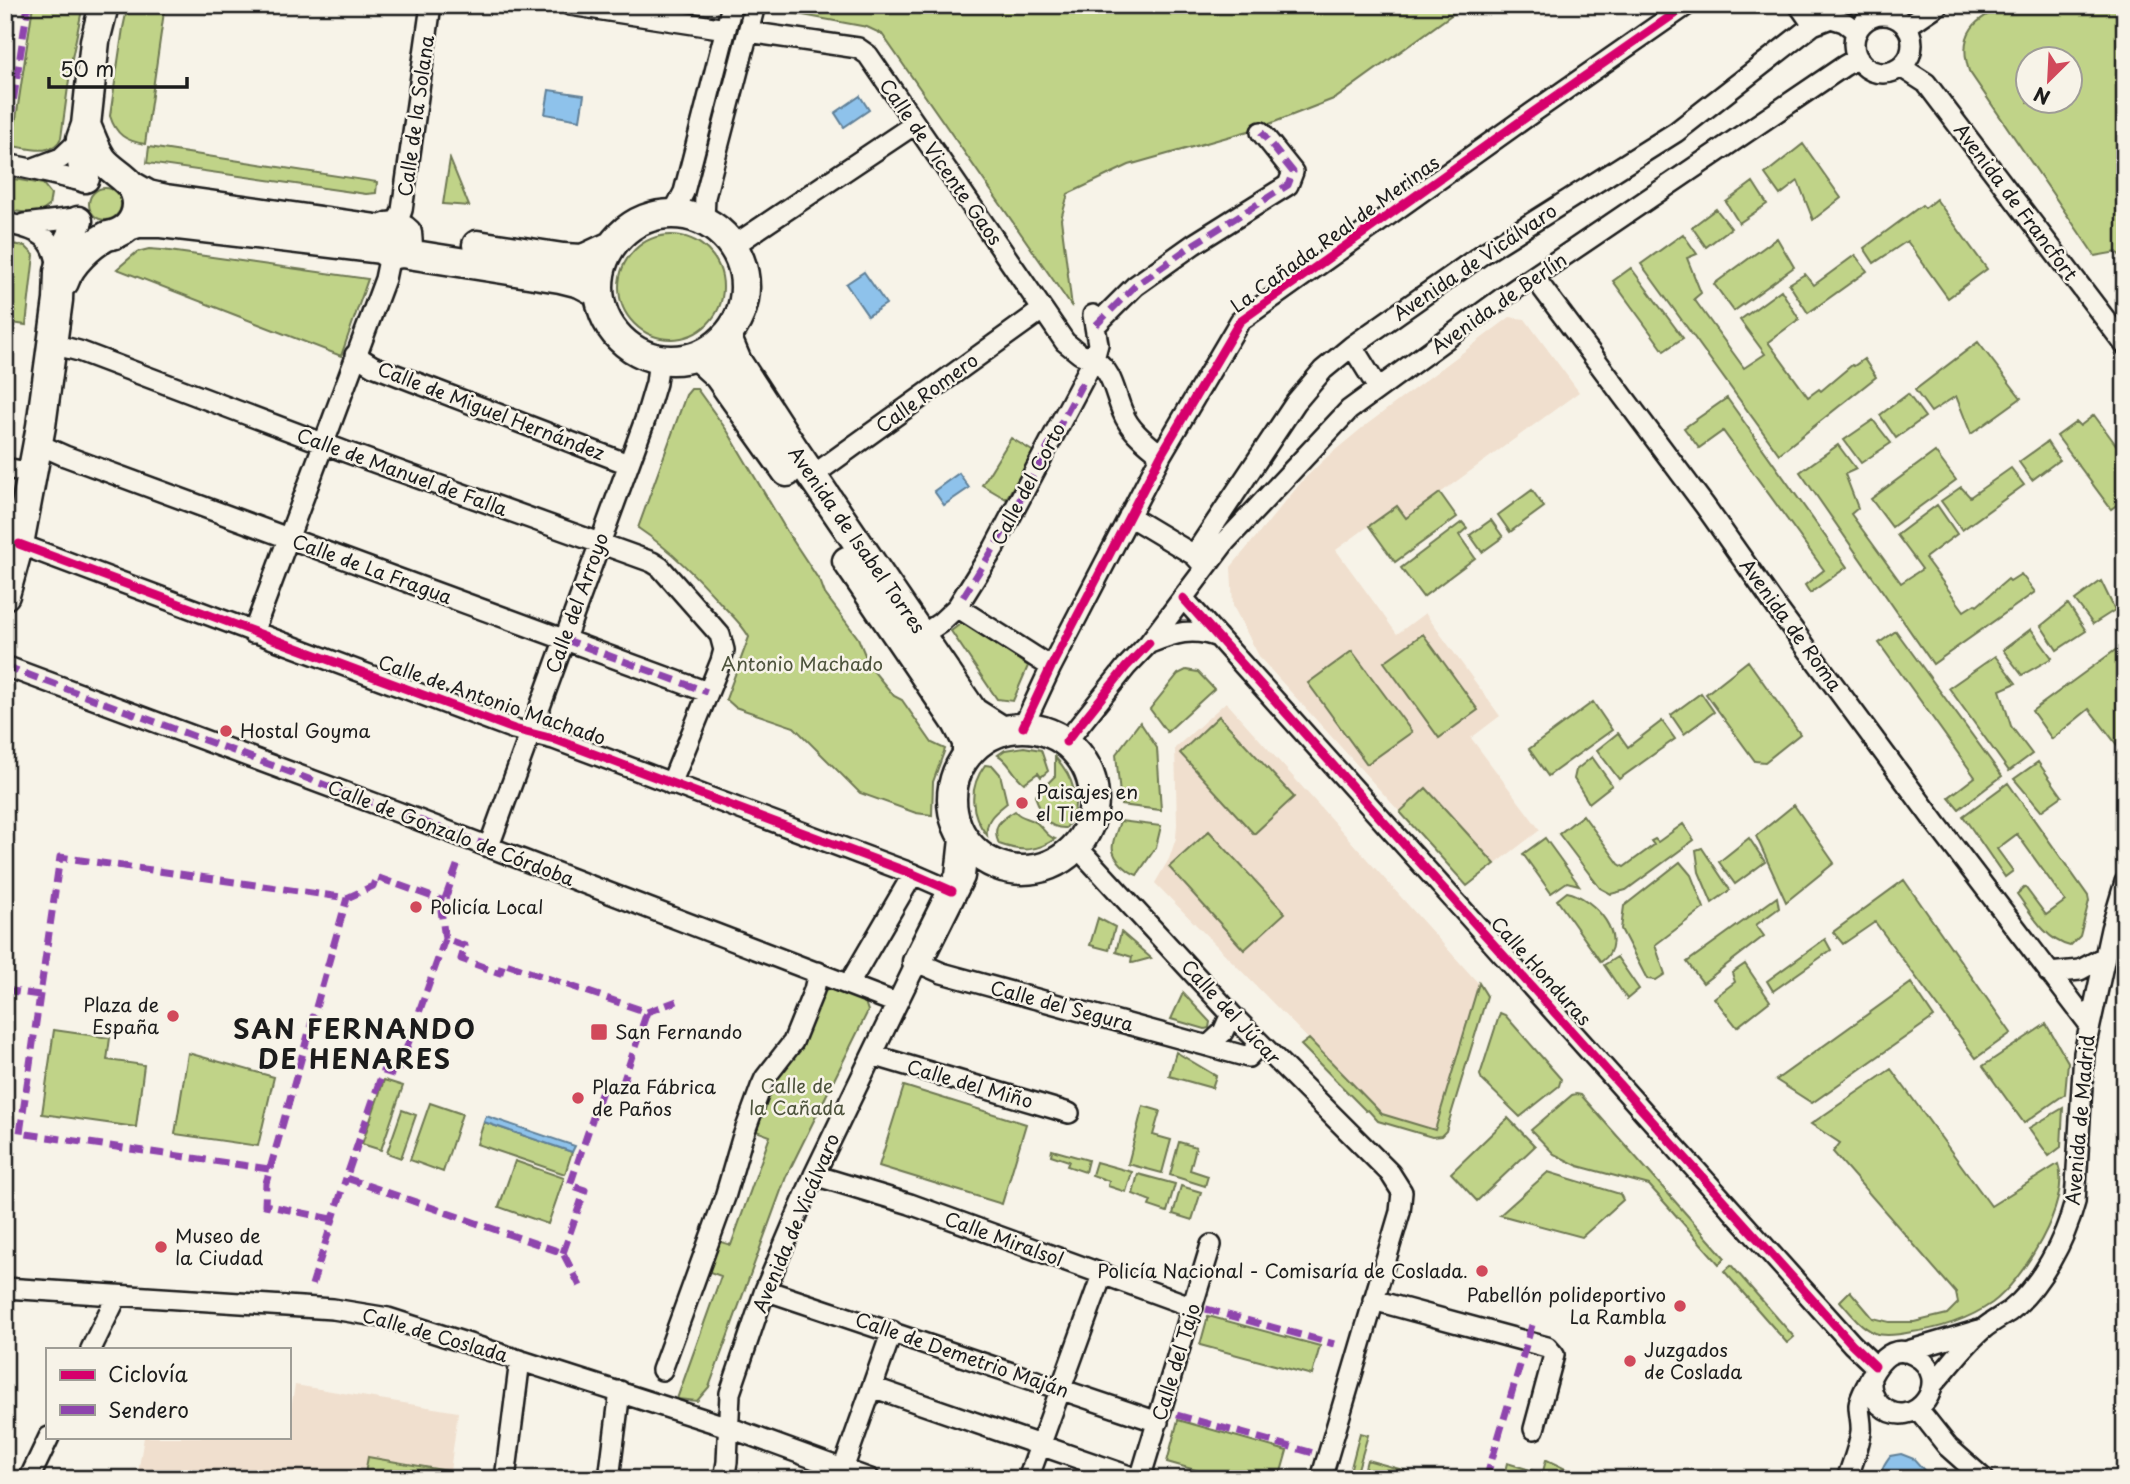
<svg xmlns="http://www.w3.org/2000/svg" width="2130" height="1484" font-family="'Playpen Sans',sans-serif">
  <style>
    .built { fill: #f0dfce }
    .green { fill: #c0d388; stroke: #6e7852; stroke-width: 2; fill-rule: evenodd }
    .water { fill: #8ec2eb; stroke: #608098; stroke-width: 2 }
    .lines { fill: none; stroke-linecap: round; stroke-linejoin: round }
    .street-casing { stroke: #1c1c1c; stroke-width: 24 }
    .secondary-casing { stroke: #1c1c1c; stroke-width: 33 }
    .street { stroke: #f7f3e8; stroke-width: 19 }
    .secondary { stroke: #f7f3e8; stroke-width: 28 }
    .quiet { stroke: #8e44ad; stroke-width: 7; stroke-dasharray: 14 7; stroke-linecap: butt }
    .cycleway-casing { stroke: #f7f3e8; stroke-width: 13 }
    .cycleway { stroke: #d6006c; stroke-width: 9 }
    .poi-dot { fill: #d1495b; stroke: #f7f3e8; stroke-width: 2.5 }
    .labels { text-anchor: middle; stroke-width: 5; stroke-linejoin: round; paint-order: stroke }
    .street-label { font-size: 19px; fill: #1c1c1c; stroke: #f7f3e8 }
    .park-label { font-size: 19px; fill: #4d533c; stroke: #f7f3e8 }
    .poi-label { font-size: 19px; fill: #1c1c1c; stroke: #f7f3e8; text-anchor: start }
    .district-label { font-size: 26px; font-weight: bold; letter-spacing: 2px; fill: #1c1c1c; stroke: #f7f3e8 }
  </style>
  <rect width="100%" height="100%" fill="#f7f3e8"/>
  <filter id="ink" filterUnits="userSpaceOnUse"><feTurbulence type="fractalNoise" baseFrequency=".0143" numOctaves="2"/><feDisplacementMap in="SourceGraphic" scale="14" xChannelSelector="R" yChannelSelector="G"/><feConvolveMatrix kernelMatrix="1 2 1 2 8 2 1 2 1" color-interpolation-filters="sRGB"/></filter>
  <g filter="url(#ink)">
    <path class="built" d="M1510 317 1525 319 1579 392 1406 518 1396 506 1336 550 1397 634 1425 613 1500 716 1471 738 1540 830 1467 886 1260 658 1233 606 1231 567 1304 479 1327 457 1362 428Z
      M1226 702 1479 984 1435 1130 1382 1114 1155 883 1169 859 1176 838 1177 824 1175 748Z
      M295 1385 458 1412 449 1479H137L144 1437H289V1419Z"/>
    <path class="green" d="M33 5H83L72 58 61 138C53 157 28 148 12 146Z
      M128 5H165L145 144C126 141 116 135 110 116L123 28Z
      M782 5H1465L1336 98 1259 128 1129 165 1068 194 1061 219 1072 307 882 34 867 27 781 11Z
      M2009 5H2125L2123 260 2117 252 2095 256 1969 71C1957 33 1975 17 2009 5ZM2028 60H2070V102H2028Z
      M1803 144 1841 198 1813 220 1798 181 1780 195 1765 174Z
      M149 147 377 182 376 193 366 194 147 163Z
      M450 159 469 206 443 204Z
      M8 178 43 184 51 194 49 206 38 214 5 210Z
      M1753 182 1767 204 1739 223 1726 202Z
      M89 204a16 16 0 1 1 32 0a16 16 0 1 1-32 0Z
      M1936 199 1987 269 1948 298 1907 241 1874 263 1864 248 1922 205 1925 208Z
      M1716 209 1731 228 1706 247 1692 227Z
      M1683 234 1697 254 1687 258 1701 293 1694 299 1744 368 1765 354 1740 320 1781 290 1799 319 1768 342 1808 397 1819 389 1821 391 1852 365 1854 366 1864 359 1876 377 1779 454 1641 264Z
      M619 287a52 52 0 1 1 104 0a52 52 0 1 1-104 0Z
      M1777 238 1794 267 1734 311 1714 284Z
      M5 243 25 246 34 255 26 325 5 322Z
      M149 249 162 250 368 279 341 356 117 269 137 252Z
      M1855 255 1867 271 1808 313 1789 284 1805 274 1814 285Z
      M1631 268 1683 338 1664 351 1613 281Z
      M1978 342 2021 398 1971 434 1956 396 1931 412 1915 390Z
      M691 389H697L728 432 788 533 821 583 825 594 858 638 870 667 894 696 902 700 932 743 945 749 933 782 932 815 916 813 860 793 794 727 735 707 726 699 749 637C743 626 733 616 724 607 698 578 671 550 638 528L686 395Z
      M1908 394 1925 417 1896 438 1880 415Z
      M1727 398 1847 567 1810 593 1805 585 1824 570 1723 431 1699 448 1684 428Z
      M2094 415 2125 457V499L2111 509 2057 436 2076 422 2080 426Z
      M1873 420 1891 443 1861 463 1844 440Z
      M1011 438 1034 452 1006 499 982 485Z
      M2047 442 2059 460 2032 480 2019 462Z
      M1838 445 1856 469 1845 474 1858 508 1851 514 1901 583 1922 569 1897 535 1937 505 1957 534 1925 558 1964 611 1975 604 1977 606 2008 579 2010 581 2021 574 2035 592 1933 664 1800 472Z
      M1935 452 1956 480 1892 527 1871 499Z
      M2011 468 2024 485 1962 530 1941 501 1961 487 1970 497Z
      M1532 490 1544 507 1510 532 1498 515Z
      M1440 493 1457 517 1395 562 1369 526 1397 506 1406 518Z
      M1491 520 1503 537 1482 552 1470 535Z
      M1462 522 1467 528 1459 535 1475 558 1423 597 1401 568Z
      M2101 581 2115 610 2093 624 2075 600Z
      M2068 604 2086 631 2057 650 2041 626Z
      M2125 617V755L2089 709 2052 739 2032 711 2125 643 2116 621Z
      M963 622 1028 666 1013 701 997 699 951 631Z
      M2031 629 2052 658 2022 675 2003 650Z
      M1896 631 2002 776 1959 809 1949 797 1975 777 1879 643Z
      M1423 634 1478 710 1439 738 1384 662Z
      M1352 651 1412 732 1367 764 1308 683Z
      M1995 656 2016 683 2000 690 2011 726 2032 754 2009 771 1949 688Z
      M1748 661 1800 734 1765 762 1755 761 1706 694Z
      M1186 670 1198 672 1214 689 1167 732 1150 709 1178 674Z
      M1701 693 1714 712 1684 734 1671 715Z
      M1593 702 1612 730 1548 776 1529 749Z
      M1219 716 1294 797 1254 834 1180 753Z
      M1662 721 1675 739 1619 779 1597 750 1618 733 1628 747Z
      M1140 722 1157 748 1161 810 1121 805 1116 754Z
      M1024 747 1041 750 1048 771 1041 777 1038 773 1024 783C1013 775 1009 761 998 755L1005 750Z
      M1055 757C1073 776 1084 804 1066 828 1045 829 1042 813 1035 796L1048 787 1047 784 1055 776Z
      M1592 757 1612 785 1589 803 1574 779 1576 770Z
      M2038 762 2062 796 2041 811 2014 779Z
      M985 765 993 766 1000 774 1007 803C996 812 985 819 987 835 970 815 968 788 985 765Z
      M2008 783 2088 896 2089 901 2080 936 2070 946C2045 940 2031 913 2017 894L2025 887 2046 915 2065 901 2017 834 1997 849 2013 871 2005 877 1963 816Z
      M1426 788 1495 864 1467 886 1400 812Z
      M1794 805 1834 863 1786 902 1756 836Z
      M1015 811C1021 819 1029 817 1037 823 1044 829 1046 836 1055 839 1036 852 1021 852 999 844 991 826 1000 820 1015 811Z
      M1583 815 1619 864 1624 867 1654 845 1651 841 1655 839 1658 842 1683 824 1694 840 1626 890 1611 894 1600 888 1559 834Z
      M1120 821 1161 826 1156 847 1137 875C1130 873 1128 870 1122 865 1106 849 1114 841 1120 821Z
      M1209 831 1285 913 1244 950 1169 867Z
      M1545 838 1579 885 1567 882 1551 893 1523 854Z
      M1749 838 1765 862 1735 884 1719 862Z
      M1702 848 1730 890 1712 903 1699 872 1696 850Z
      M1680 862 1691 875 1704 908 1655 945 1665 974 1656 980 1647 979 1621 929 1624 906Z
      M1904 880 2011 1033 1976 1058 1875 922 1843 944 1833 932Z
      M1567 892C1594 897 1632 940 1601 962L1557 900Z
      M1777 897 1779 908 1756 925 1764 936 1703 983 1687 962Z
      M1098 918 1115 927 1109 950 1090 945Z
      M1121 932 1151 958 1133 963 1131 962 1132 957 1116 952Z
      M1825 939 1831 950 1773 991 1767 981Z
      M1617 957 1639 989 1627 999 1604 965Z
      M1745 964 1770 1001 1737 1027 1714 998 1735 982 1732 973Z
      M1479 983 1487 996 1446 1131 1441 1136 1432 1137 1378 1121 1368 1110 1366 1111 1301 1045 1309 1039 1382 1114 1435 1130Z
      M1911 983 1934 1017 1812 1103 1776 1080Z
      M839 988 864 999 868 1011 786 1177 709 1387 697 1401 677 1399 721 1276 707 1271 718 1241 731 1245 770 1136 756 1131 776 1078 800 1046 822 995 827 990Z
      M1183 993 1210 1022 1209 1028 1205 1029 1171 1019Z
      M1500 1013 1505 1015 1561 1079 1559 1086 1520 1117 1482 1080 1480 1075Z
      M2046 1024 2068 1062 2065 1094 2024 1123 1983 1066Z
      M54 1030 110 1038 107 1060 144 1065 136 1127 42 1114Z
      M1176 1052 1216 1076 1212 1088 1169 1076Z
      M188 1053 274 1077 258 1146 175 1134Z
      M1891 1069 1991 1206 2058 1164C2072 1202 2022 1281 1992 1303 1969 1319 1939 1329 1912 1332 1902 1334 1885 1337 1875 1333 1860 1326 1851 1314 1840 1301L1850 1291 1873 1318 1889 1322H1914L1947 1314 1958 1303 1956 1293 1833 1152 1840 1143 1811 1124Z
      M384 1080 403 1086 381 1150 362 1144Z
      M904 1086 1026 1124 1002 1204 879 1166Z
      M1576 1094 1581 1095 1725 1258 1719 1264 1649 1185 1578 1166 1554 1154 1531 1130 1572 1095Z
      M430 1103 462 1114 443 1172 410 1160Z
      M1143 1106 1160 1111 1153 1135 1171 1140 1162 1173 1128 1164Z
      M2063 1108 2061 1147 2049 1156 2029 1128Z
      M402 1110 416 1115 401 1158 387 1153Z
      M1508 1118 1535 1146 1477 1201 1451 1173Z
      M484 1122 572 1152 565 1174 477 1144Z
      M1179 1142 1196 1147 1190 1170 1208 1176 1205 1186 1170 1175Z
      M1052 1150 1088 1160 1085 1172 1067 1166 1069 1161 1051 1155Z
      M515 1161 564 1178 548 1224 499 1207Z
      M1096 1162 1132 1172 1126 1192 1108 1186 1109 1181 1092 1175Z
      M1548 1172 1620 1194 1623 1200 1582 1237 1500 1215Z
      M1138 1174 1175 1184 1167 1212 1149 1206 1151 1201 1133 1194Z
      M1181 1186 1201 1192 1192 1220 1173 1214Z
      M1731 1265 1794 1337 1787 1343 1724 1271Z
      M1208 1316 1320 1346 1312 1375 1200 1345Z
      M1178 1420 1287 1451 1279 1479H1227L1167 1462Z
      M1360 1433 1368 1435 1355 1479H1348Z
      M368 1457 448 1471 447 1479H364Z
      M1367 1460 1410 1472 1408 1479H1362Z
      M1546 1460H1547L1586 1479H1541Z
      M1507 1463 1537 1472 1535 1479H1503Z"/>
    <path class="water" d="M549 90 584 95 580 120 545 114Z
      M860 96 869 110 844 127 835 113Z
      M864 272 886 304 868 316 846 284Z
      M959 473 969 488 944 505 934 491Z
      M486 1116 575 1146 572 1152 484 1122Z
      M1901 1454 1914 1459 1932 1479H1884C1879 1470 1885 1463 1890 1456Z"/>
    <g class="lines">
      <g class="street-casing">
        <path id="street" d="M570 5 726 29
          M1799 5 1813 25
          M1854 44a29 29 0 1 1 58 0a29 29 0 1 1-58 0Z
          M1907 26 1938 5
          M748 32 858 48 868 55 1065 342 1080 354 1094 359 994 548 957 607 940 623 922 635
          M1901 67 1926 83 2125 345
          M5 164C31 168 56 176 82 181
          M34 168 61 158 81 139
          M673 213 684 192 732 5
          M704 220 705 197 755 5
          M10 224C38 230 54 236 58 268
          M24 224 76 218
          M396 226 402 210 431 5
          M733 246 915 124
          M1534 277 1705 506 1777 608 1938 826 2089 1024
          M1093 315 1098 344 1094 359C1114 373 1114 393 1123 413 1130 431 1147 443 1161 455
          M1096 325 1135 286 1194 244 1288 185 1293 172 1261 132
          M52 344 79 351 346 452 652 562 660 567 720 635 724 650 721 661 671 784
          M1352 346 1378 388
          M355 355 373 366 628 464
          M38 444 65 456 707 692
          M5 468 33 473
          M812 476 1042 310
          M1129 516 1194 555
          M19 544 514 729 554 739 913 874 952 891
          M1205 567 1194 555 1296 402 1323 370 1352 346 1484 253 1676 132 1813 25 1831 18 1844 22 1857 32
          M1183 598 1852 1344 1875 1366
          M957 607 1051 667
          M253 633 385 279 390 255
          M1150 643C1174 633 1193 627 1218 637
          M5 666 403 814 896 1003
          M1023 727 1051 667 1161 455 1240 321 1532 113 1687 5
          M1066 742 1126 667 1149 643 1225 542 1349 410 1505 296 1844 66 1858 58
          M489 846 645 420 656 383 659 359
          M1077 847 1231 1014 1390 1173 1402 1192 1400 1212 1321 1479
          M2049 973 2080 970 2104 957
          M849 984 913 874
          M1208 1046 1223 1032 1231 1014
          M872 1055 1069 1113
          M814 1175 910 1204 1193 1307
          M5 1288 333 1309 388 1318 728 1427 870 1479
          M765 1290 1158 1422
          M1373 1300 1547 1347 1554 1355 1534 1429
          M91 1349 117 1296
          M1904 1352 1979 1330
          M662 1370 725 1197 742 1139 761 1087 765 1078 793 1042 814 990 818 972
          M1932 1385C1949 1367 1964 1345 1983 1329 1991 1322 2001 1317 2010 1311 2041 1286 2065 1240 2075 1202L2084 1053 2111 929 2125 882
          M872 1387 1138 1479
          M1918 1409 1948 1447 1984 1479
          M843 1469 892 1331
          M29 1479 49 1437
          M505 1479 520 1360
          M609 1479 620 1391
          M724 1479 727 1462 730 1393 765 1290 814 1175 917 962 942 973 1248 1057 1260 1044
          M1028 1479 1102 1275
          M1140 1479 1211 1245
          M1847 1479C1852 1464 1859 1448 1861 1432 1862 1423 1859 1414 1859 1405 1860 1398 1864 1391 1867 1385 1875 1367 1889 1342 1914 1355 1957 1378 1914 1436 1880 1405 1872 1397 1870 1387 1871 1376"/>
      </g>
      <g class="secondary-casing">
        <path id="secondary" d="M85 178 81 157V139L86 125 95 41 104 5
          M132 186 148 195 166 199 383 230
          M599 287a73 73 0 1 1 146 0a73 73 0 1 1-146 0Z
          M129 226 138 223H161L382 249
          M477 245 563 258 583 259 611 246
          M402 253 408 245 407 233C388 213 365 242 390 255L402 253 560 278 580 283 599 293
          M64 282C70 264 90 245 107 236 109 236 116 234 118 233 133 227 141 209 135 193 130 178 112 172 102 159 95 149 91 136 86 125
          M726 336 737 362 793 448 973 712 1003 731
          M697 356 718 375 787 472
          M847 561 957 723 967 742V755
          M5 595 19 544 41 426 58 300 59 272 64 250 78 221
          M952 799a71 71 0 1 1 142 0a71 71 0 1 1-142 0Z
          M917 962 960 876 964 839"/>
      </g>
      <use href="#street" class="street"/>
      <use href="#secondary" class="secondary"/>
      <path class="quiet" d="M7 141 28 5
        M1096 325 1135 286 1194 244 1288 185 1293 172 1261 132
        M963 597 994 548 1083 382
        M564 639 707 692
        M5 666 489 846
        M445 939 441 910 459 860
        M5 990 40 995
        M269 1169 20 1133 60 857 347 898 373 886 376 877 444 901
        M332 1219 265 1205 266 1183 347 898
        M563 1253 585 1190 570 1185 604 1085 620 1091 647 1012
        M312 1285 346 1178
        M580 1286 563 1253 346 1178 383 1071 397 1075 445 939 465 946 461 959 500 973 503 963 647 1012 677 1001
        M1206 1309 1334 1344
        M1177 1415 1313 1453
        M1486 1479 1532 1325"/>
      <g class="cycleway-casing">
        <path id="cycleway" d="M19 544 514 729 554 739 913 874 952 891
          M1183 598 1852 1344 1875 1366
          M1023 727 1051 667 1161 455 1240 321 1532 113 1687 5
          M1066 742 1126 667 1149 643"/>
      </g>
      <use href="#cycleway" class="cycleway"/>
    </g>
  </g>
  <g class="poi-dot">
    <circle cx="226" cy="731" r="7"/>
    <circle cx="1022" cy="803" r="7"/>
    <circle cx="416" cy="907" r="7"/>
    <circle cx="173" cy="1016" r="7"/>
    <rect x="590" y="1023" width="18" height="18" rx="3.5"/>
    <circle cx="578" cy="1098" r="7"/>
    <circle cx="161" cy="1247" r="7"/>
    <circle cx="1482" cy="1271" r="7"/>
    <circle cx="1680" cy="1306" r="7"/>
    <circle cx="1630" cy="1361" r="7"/>
  </g>
  <g class="labels">
    <g class="street-label">
      <text transform="translate(416 116) rotate(-82)" y="7">Calle de la Solana</text>
      <text transform="translate(941 162) rotate(55)" y="7">Calle de Vicente Gaos</text>
      <text transform="translate(2016 202) rotate(53)" y="7">Avenida de Francfort</text>
      <text transform="translate(1335 234) rotate(-36)" y="7">La Cañada Real de Merinas</text>
      <text transform="translate(1475 262) rotate(-34)" y="7">Avenida de Vicálvaro</text>
      <text transform="translate(1499 303) rotate(-35)" y="7">Avenida de Berlín</text>
      <text transform="translate(927 393) rotate(-36)" y="7">Calle Romero</text>
      <text transform="translate(491 411) rotate(21)" y="7">Calle de Miguel Hernández</text>
      <text transform="translate(402 472) rotate(20)" y="7">Calle de Manuel de Falla</text>
      <text transform="translate(1028 484) rotate(-62)" y="7">Calle del Corto</text>
      <text transform="translate(857 540) rotate(55)" y="7">Avenida de Isabel Torres</text>
      <text transform="translate(372 569) rotate(20)" y="7">Calle de La Fragua</text>
      <text transform="translate(577 603) rotate(-70)" y="7">Calle del Arroyo</text>
      <text transform="translate(1791 625) rotate(54)" y="7">Avenida de Roma</text>
      <text transform="translate(492 700) rotate(19)" y="7">Calle de Antonio Machado</text>
      <text transform="translate(451 833) rotate(21)" y="7">Calle de Gonzalo de Córdoba</text>
      <text transform="translate(1541 971) rotate(48)" y="7">Calle Honduras</text>
      <text transform="translate(1062 1006) rotate(15)" y="7">Calle del Segura</text>
      <text transform="translate(1231 1012) rotate(47)" y="7">Calle del Júcar</text>
      <text transform="translate(970 1084) rotate(16)" y="7">Calle del Miño</text>
      <text transform="translate(2080 1120) rotate(-85)" y="7">Avenida de Madrid</text>
      <text transform="translate(796 1223) rotate(-67)" y="7">Avenida de Vicálvaro</text>
      <text transform="translate(1004 1239) rotate(20)" y="7">Calle Miralsol</text>
      <text transform="translate(435 1335) rotate(16)" y="7">Calle de Coslada</text>
      <text transform="translate(962 1355) rotate(19)" y="7">Calle de Demetrio Maján</text>
      <text transform="translate(1176 1362) rotate(-73)" y="7">Calle del Tajo</text>
    </g>
    <g class="park-label">
      <text x="802" y="671">Antonio Machado</text>
      <text x="797" y="1093">Calle de<tspan x="797" dy="22">la Cañada</tspan></text>
    </g>
    <g class="poi-label">
      <text x="240" y="738">Hostal Goyma</text>
      <text x="1036" y="799">Paisajes en<tspan x="1036" dy="22">el Tiempo</tspan></text>
      <text x="430" y="914">Policía Local</text>
      <text x="159" y="1012" text-anchor="end">Plaza de<tspan x="159" dy="22">España</tspan></text>
      <text x="615" y="1039">San Fernando</text>
      <text x="592" y="1094">Plaza Fábrica<tspan x="592" dy="22">de Paños</tspan></text>
      <text x="175" y="1243">Museo de<tspan x="175" dy="22">la Ciudad</tspan></text>
      <text x="1468" y="1278" text-anchor="end">Policía Nacional - Comisaría de Coslada.</text>
      <text x="1666" y="1302" text-anchor="end">Pabellón polideportivo<tspan x="1666" dy="22">La Rambla</tspan></text>
      <text x="1644" y="1357">Juzgados<tspan x="1644" dy="22">de Coslada</tspan></text>
    </g>
    <g class="district-label">
      <text x="355" y="1039">SAN FERNANDO<tspan x="355" dy="30">DE HENARES</tspan></text>
    </g>
  </g>
  <rect width="2130" height="1484" fill="none" stroke="#f7f3e8" stroke-width="28"/>
  <rect x="14" y="14" width="2102" height="1456" fill="none" stroke="#1c1c1c" stroke-width="2.5" filter="url(#ink)"/>
  <rect x="46" y="1348" width="245" height="91" fill="#f7f3e8" stroke="#9f9d96" stroke-width="2"/>
  <rect x="60" y="1370" width="35" height="10" fill="#d6006c" stroke="#9f9d96" stroke-width="2"/>
  <text x="108" y="1382" font-size="21" fill="#1c1c1c">Ciclovía</text>
  <rect x="60" y="1405" width="35" height="10" fill="#8e44ad" stroke="#9f9d96" stroke-width="2"/>
  <text x="108" y="1418" font-size="21" fill="#1c1c1c">Sendero</text>
  <g transform="translate(2049 80) rotate(204)"><circle r="33" fill="#f7f3e8" stroke="#9f9d96" stroke-width="2"/>
  <path d="M0-5L12 26L0 18L-12 26Z" fill="#d1495b"/>
  <text y="-10" font-size="19" font-weight="bold" text-anchor="middle" fill="#1c1c1c">N</text>
  </g>
  <path d="M49 77v10h138v-10" fill="none" stroke="#1c1c1c" stroke-width="3.5"/>
  <text x="60" y="77" font-size="21" fill="#1c1c1c" stroke="#f7f3e8" stroke-width="5" paint-order="stroke">50 m</text>
</svg>
